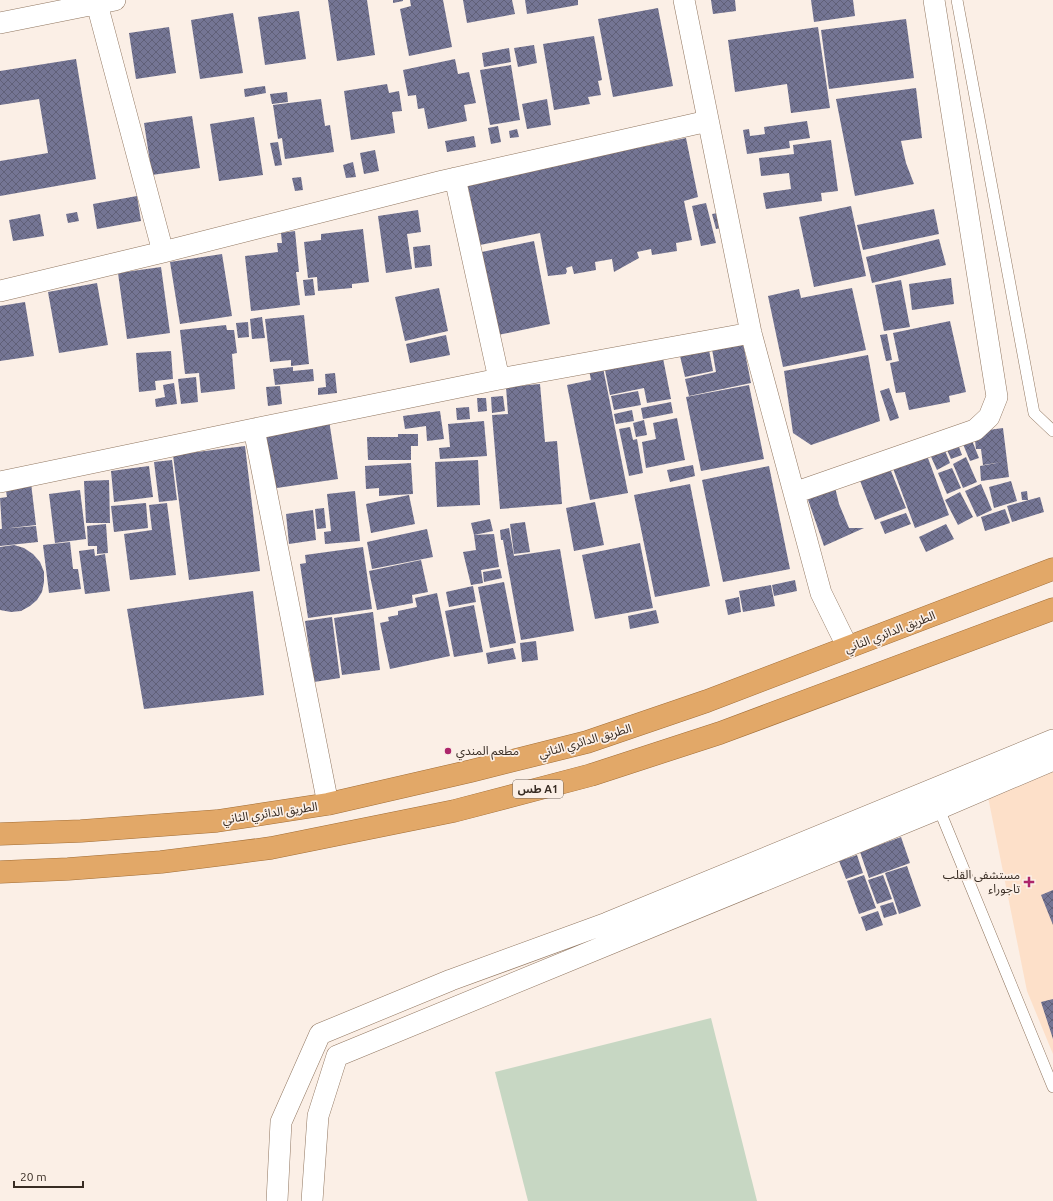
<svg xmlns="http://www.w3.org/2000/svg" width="1053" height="1201" font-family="Ubuntu,'Noto Sans Arabic',sans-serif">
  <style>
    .built { fill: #fde0c9 }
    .garden { fill: #c7d7c3 }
    .building { fill: url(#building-cross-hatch) }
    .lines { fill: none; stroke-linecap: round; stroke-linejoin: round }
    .service-casing { stroke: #907660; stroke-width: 12 }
    .minor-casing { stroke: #907660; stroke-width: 22 }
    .trunk-casing { stroke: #a26e37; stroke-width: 23 }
    .service { stroke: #fff; stroke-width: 11 }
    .minor { stroke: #fff; stroke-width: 21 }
    .trunk { stroke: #e2a868; stroke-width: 22 }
    .poi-dot { fill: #ad266b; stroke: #fbefe6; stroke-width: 1.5 }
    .labels { text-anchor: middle; stroke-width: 3.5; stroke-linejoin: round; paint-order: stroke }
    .shield { fill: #fbefe6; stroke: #72665e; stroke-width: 1 }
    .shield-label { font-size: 11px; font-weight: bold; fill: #382c23 }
    .street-label { font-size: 12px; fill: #382c23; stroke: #fbefe6 }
    .poi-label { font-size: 12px; fill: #382c23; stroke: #fbefe6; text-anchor: start }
  </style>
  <defs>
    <pattern id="building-cross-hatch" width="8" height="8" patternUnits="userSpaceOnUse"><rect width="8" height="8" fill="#747594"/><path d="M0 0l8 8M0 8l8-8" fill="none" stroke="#606078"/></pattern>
  </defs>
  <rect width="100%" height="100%" fill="#fbefe6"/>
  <path class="built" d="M1053 745V1054L1027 991 983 772Z"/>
  <path class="garden" d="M711 1018 757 1201H528L495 1072Z"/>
  <path class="building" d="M328 0H367L375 55 337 61Z
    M393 0H403V1L393 3Z
    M410 0H443L452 47 409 56 400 9 411 6Z
    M463 0H512L515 14 467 23Z
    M525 0H578V5L527 14Z
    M711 0H735L736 11 713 14Z
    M811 0H853L855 16 814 22Z
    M658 8 673 86 613 97 598 19Z
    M299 11 306 59 265 65 258 17Z
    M233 13 243 73 200 79 191 20Z
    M906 19 914 78 829 89 821 30Z
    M169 27 176 73 136 79 129 33Z
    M818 27 830 108 791 113 787 84 735 92 728 40Z
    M594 36 602 80 598 81 601 95 588 97 590 104 554 110 543 44Z
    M534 45 537 63 518 67 514 48Z
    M509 48 511 62 484 67 482 53Z
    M76 59 96 179 0 196V161L48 153 39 99 0 105V71Z
    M455 59 458 74 469 72 476 103 464 105 467 121 428 129 424 108 418 109 416 95 408 96 403 70Z
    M511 65 520 120 490 125 480 70Z
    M387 84 389 93 399 91 402 111 392 112 395 133 351 140 344 91Z
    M265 86 266 93 245 97 244 89Z
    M916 88 922 138 901 141 906 163 914 184 855 196 836 99Z
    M287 92 288 102 272 104 270 94Z
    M321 99 325 126 330 125 334 152 285 159 282 138 278 139 273 105Z
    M547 99 551 125 527 129 522 104Z
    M192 116 200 168 152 175 144 123Z
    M254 117 263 175 219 181 210 124Z
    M807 121 810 138 789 141 790 148 747 154 743 130 749 129 750 136 765 134 764 127Z
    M498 126 501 142 491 144 488 128Z
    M517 129 519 137 510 138 509 131Z
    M474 136 476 147 447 152 445 141Z
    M686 138 698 197 684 201 692 240 676 243 677 251 652 255 651 249 637 252 639 258 614 272 612 259 595 262 596 270 574 274 572 266 566 268 567 272 566 273V274L548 276 540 233 480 245 467 182Z
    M831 140 838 191 821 193 822 201 766 209 763 193 791 189 789 173 761 176 759 158 794 154 793 145Z
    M278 142 282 165 275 166 270 143Z
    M375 150 379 171 364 174 360 153Z
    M353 162 356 177 346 178 343 165Z
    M301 177 303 190 295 191 292 178Z
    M137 196 141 221 97 229 93 204Z
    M706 203 716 243 701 246 692 206Z
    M851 206 866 276 814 287 799 217Z
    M934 209 939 234 863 250 857 225Z
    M418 210 421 232 407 234 412 269 386 273 378 216Z
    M77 212 79 221 68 223 66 214Z
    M724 212 727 227 716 229 712 214Z
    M40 214 44 236 13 241 9 220Z
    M363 229 369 282 352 284V288L318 291 317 277 308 278 304 242 321 240V234Z
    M295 231 299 272H296L300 305 251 311 245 256 278 252 277 243H282L281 233Z
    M939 239 946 265 872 283 866 257Z
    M534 241 550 324 498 335 482 252Z
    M430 245 432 266 415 268 413 247Z
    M222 254 232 316 180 324 170 262Z
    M161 267 170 333 127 339 118 273Z
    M951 278 954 304 912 310 909 284Z
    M313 279 315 295 305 296 303 280Z
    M901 280 910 327 884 331 875 285Z
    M97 283 108 345 59 353 48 292Z
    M439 288 448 331 405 341 395 297Z
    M852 288 866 350 783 367 768 296 799 289 801 298Z
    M25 302 34 356 0 361V306Z
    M304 315 309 364 291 366V360L270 362 265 319Z
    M262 317 265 338 252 339 250 319Z
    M950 321 966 392 949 396 950 402 909 410 905 392 896 393 890 363 899 361 893 333Z
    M248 322 249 337 238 338 236 323Z
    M226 325 227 330H234L237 353 232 354 235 389 201 393 199 373 185 374 180 330Z
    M887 334 892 360 886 361 880 335Z
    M446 335 450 355 410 363 406 344Z
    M743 343 751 383 689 396 685 379 716 372 712 349Z
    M709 350 713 371 685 377 680 356Z
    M171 351 173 379 155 381 156 390 139 392 136 353Z
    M662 353 671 399 647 403 644 388 610 395 604 365Z
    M868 355 880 421 811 445 793 433 784 371Z
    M293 367V371L313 369 314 381 275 385 273 369Z
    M603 368 628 493 590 500 567 385 591 380 589 370Z
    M335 373 337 393 318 395V388L326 387 325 374Z
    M196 377 198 402 181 404 178 379Z
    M174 383 177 404 156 407 155 399 165 397 163 385Z
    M540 384 545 442 557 441 562 504 500 509 492 415 508 414 506 387Z
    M749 385 764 459 701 471 686 397Z
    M280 386 282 404 268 406 266 387Z
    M889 388 899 418 890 421 880 391Z
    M638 391 641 405 614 410 611 396Z
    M503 396 505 411 492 413 491 397Z
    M477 398H486L487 411 478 412Z
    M671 402 673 413 643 419 641 408Z
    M469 407 470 419 457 420 456 408Z
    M632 410 634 421 616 424 614 414Z
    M440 411 444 439 427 441 426 426 405 429 403 416Z
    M677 418 685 460 646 468 642 442 656 439 653 423Z
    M329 420 338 479 270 489 261 431Z
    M644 420 647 435 636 437 633 423Z
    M484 421 487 456 440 459 439 448 450 447 448 424Z
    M630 427 633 440 637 439 643 473 629 476 619 429Z
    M1003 428 1009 477 981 481 980 466 1002 462 983 465 981 449H976L974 432Z
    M969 433 979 458 970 461 960 437Z
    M398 434H418V446H411V460H368L367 437H398Z
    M956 439 962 455 951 459 944 443Z
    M942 443 950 463 937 470 928 450Z
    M245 446 260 571 189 580 173 455Z
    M925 450 949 515 915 528 891 463Z
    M966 457 977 482 963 488 953 464Z
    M172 460 177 500 159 502 154 462Z
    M478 460 480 505 437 507 435 462Z
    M411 463 413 494 379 496V488L366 489 365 466Z
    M693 465 695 476 670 482 667 470Z
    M149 466 153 497 114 502 111 471Z
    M769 466 790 569 723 582 702 480Z
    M889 466 906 508 875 520 859 478Z
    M952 468 961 488 947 494 938 473Z
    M109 480 110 523H86L84 481Z
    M1011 481 1017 501 994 508 989 487Z
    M31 483 36 525 2 529 0 498 7 497 5 485Z
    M834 483 839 504 849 528H864L824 546 806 494Z
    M690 484 710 586 655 597 634 495Z
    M981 484 992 510 977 517 965 491Z
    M80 490 86 539 55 543 49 494Z
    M355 491 360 541 325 544 324 532 331 531 327 494Z
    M1027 491 1028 500H1022L1021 492Z
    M960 492 973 517 958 525 945 500Z
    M409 495 415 524 371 533 366 504Z
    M1040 497 1044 512 1012 522 1007 506Z
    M595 502 604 545 574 551 566 508Z
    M146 503 148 528 114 532 111 506Z
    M167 503 176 575 130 580 124 534 152 530 149 505Z
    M324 508 326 528 317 529 315 509Z
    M1005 509 1010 523 985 531 981 517Z
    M313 510 316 540 289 544 286 514Z
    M906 513 911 524 885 534 880 522Z
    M490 519 493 531 474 535 471 523Z
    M525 522 530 552 514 554 510 524Z
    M106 524 108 553 97 554V546H88L87 526Z
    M946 524 954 539 926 552 919 537Z
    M36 526 38 542 0 546V529Z
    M509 528 514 556 560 549 574 631 521 640 503 540H501L500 530Z
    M427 529 433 557 372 569 367 542Z
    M494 534 499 567 481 570 483 583 471 585 463 552 476 550 474 535Z
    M70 542 73 569H78L81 589 49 593 43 545Z
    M640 543 653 608 595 619 582 555Z
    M14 545 24 548 33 554 40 562 44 572V582L42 592 37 600 30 606 21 611 11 612 0 610V547Z
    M363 547 372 609 308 618 300 564 306 563 305 555Z
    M94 549 95 556 105 554 110 591 85 594 79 551Z
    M421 560 428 592 412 595 413 603 377 610 369 571Z
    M500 569 502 578 484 582 483 572Z
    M795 580 797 591 774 596 772 585Z
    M504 582 516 643 490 648 478 587Z
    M771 585 775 606 743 612 739 591Z
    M473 586 476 602 449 607 446 592Z
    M253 591 264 695 144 709 127 609Z
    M437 593 450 656 390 669 380 623 389 621 388 617 398 615V611L417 607 415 598Z
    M739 597 741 612 728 615 725 600Z
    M474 605 483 652 454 657 445 611Z
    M656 610 659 623 630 629 628 616Z
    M373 612 380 670 342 675 334 618Z
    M332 617 340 678 314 682 305 621Z
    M536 641 538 660 522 662 520 643Z
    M513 648 516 659 488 664 486 653Z
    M901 837 910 863 869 878 860 852Z
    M857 855 863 873 846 879 839 861Z
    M907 866 921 906 899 914 885 873Z
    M864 875 876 908 859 914 847 881Z
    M883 875 892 899 877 904 868 880Z
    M1053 890V925L1041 895Z
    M893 902 897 914 884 918 880 906Z
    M878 911 883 925 866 931 861 917Z
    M1053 999V1039L1041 1002Z"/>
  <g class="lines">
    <g class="service-casing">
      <path id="service" d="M957 0 1034 413 1053 431
        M937 804 1053 1087"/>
    </g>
    <g class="minor-casing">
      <path id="minor" d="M684 0 751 333 821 593 848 648
        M97 4 163 252
        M0 23 115 0
        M455 178 499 379
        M0 291 163 252 443 181 708 121
        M254 429 328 804
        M0 482 254 429 499 379 751 333
        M794 493 975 430 989 417 997 397 934 0
        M277 1201 281 1122 320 1034 451 980 607 923 1053 740
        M312 1201 318 1116 337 1056 938 809 1053 760"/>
    </g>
    <g class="trunk-casing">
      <path id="trunk" d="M0 834 81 831 217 821 328 804 471 771 587 742 707 701 1053 569
        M0 872 68 869 161 862 233 853 271 848 454 811 591 775 720 733 1053 609"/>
    </g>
    <use href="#service" class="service"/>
    <use href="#minor" class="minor"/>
    <use href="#trunk" class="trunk"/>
  </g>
  <g class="poi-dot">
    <circle cx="448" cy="751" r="4"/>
    <path d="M1027 876h4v4h4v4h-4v4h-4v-4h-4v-4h4z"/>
  </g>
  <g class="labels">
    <rect class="shield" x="513" y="780" width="50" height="18" rx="3"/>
    <g class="shield-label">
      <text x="538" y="793">طس A1</text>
    </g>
    <g class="street-label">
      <text transform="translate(890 632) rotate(-21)" y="4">الطريق الدائري الثاني</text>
      <text transform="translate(585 741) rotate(-16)" y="4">الطريق الدائري الثاني</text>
      <text transform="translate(270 813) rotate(-8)" y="4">الطريق الدائري الثاني</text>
    </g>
    <g class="poi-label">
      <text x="456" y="755">مطعم المندي</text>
      <text x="1020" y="879" text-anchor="end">مستشفى القلب<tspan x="1020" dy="14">تاجوراء</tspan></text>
    </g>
  </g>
  <path d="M14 1181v6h69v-6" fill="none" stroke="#382c23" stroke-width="2"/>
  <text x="20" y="1181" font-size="12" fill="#382c23" stroke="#fbefe6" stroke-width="3" paint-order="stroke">20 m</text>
</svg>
